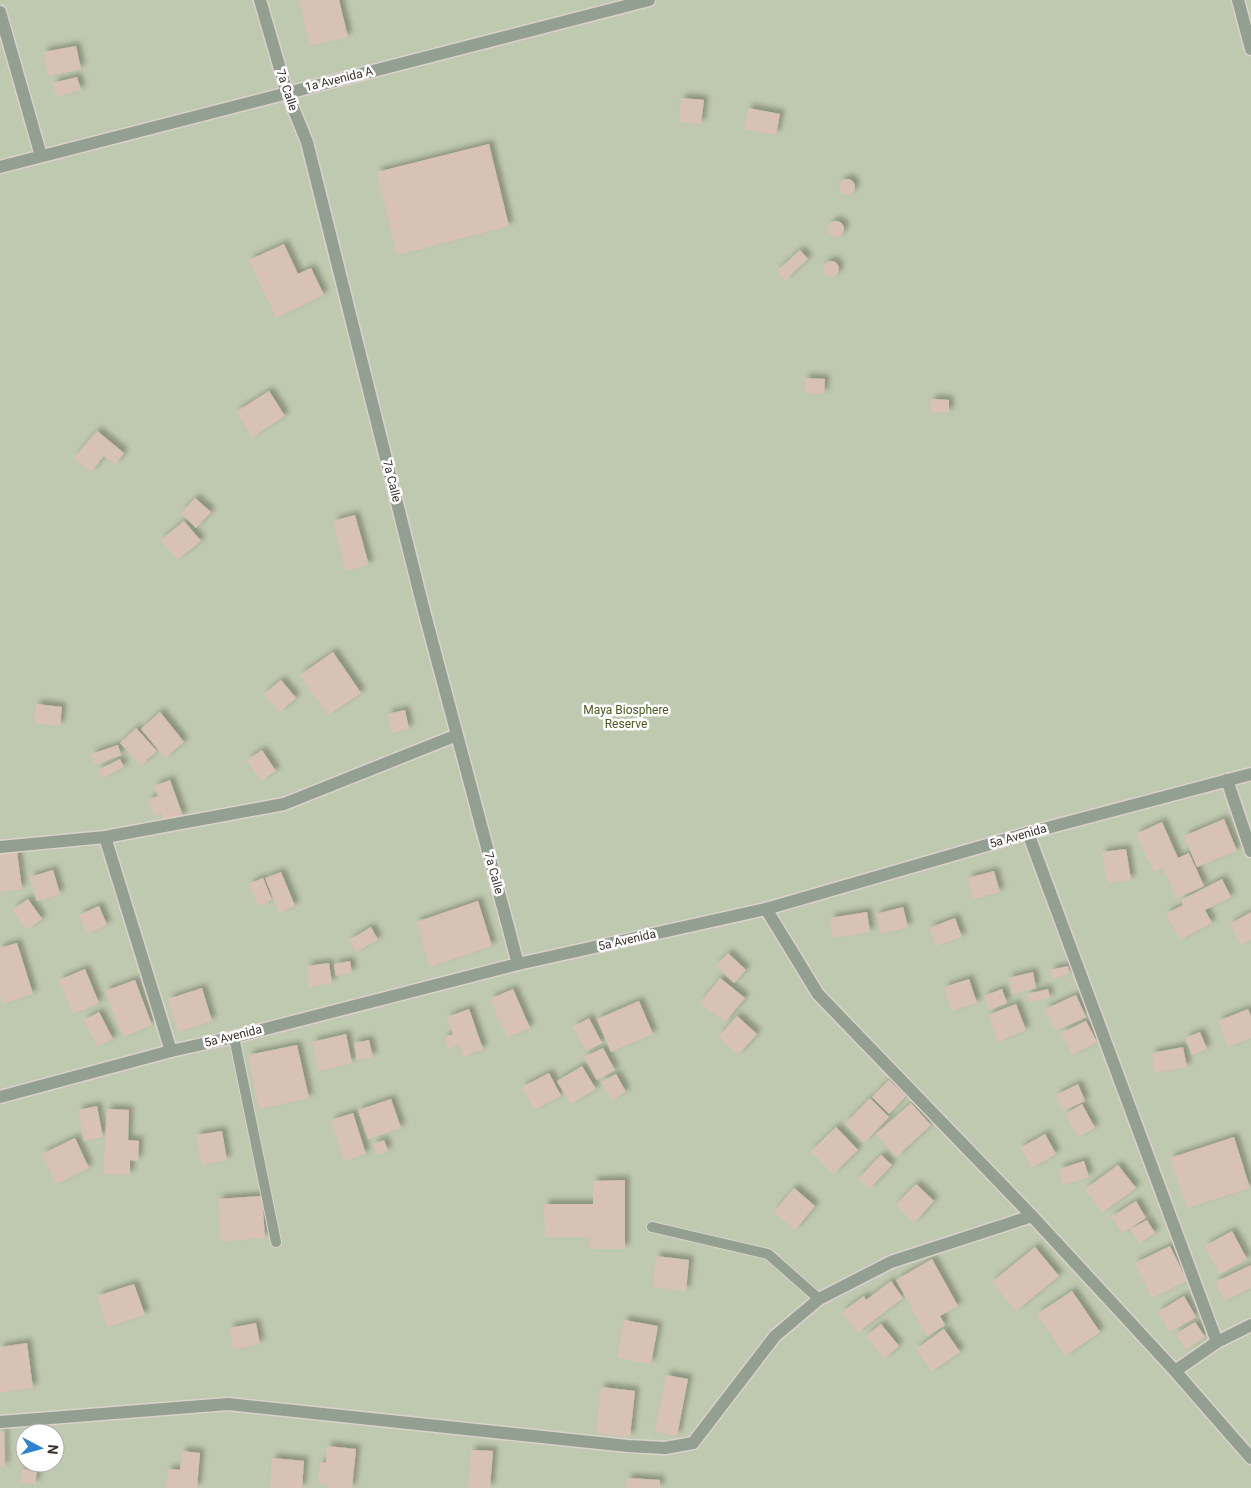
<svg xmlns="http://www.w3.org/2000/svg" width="1251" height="1488" font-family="Roboto,sans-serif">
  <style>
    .green { fill: #bfc9af; fill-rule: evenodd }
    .building { fill: #d8c1b5; filter: url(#shadow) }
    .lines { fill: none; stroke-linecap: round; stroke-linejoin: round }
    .service-casing { stroke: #dbd1cc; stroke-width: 12 }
    .minor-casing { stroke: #dbd1cc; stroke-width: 15 }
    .tertiary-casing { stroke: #dbd1cc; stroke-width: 15 }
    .service { stroke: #939f90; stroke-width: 10 }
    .minor { stroke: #939f90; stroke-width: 12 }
    .tertiary { stroke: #939f90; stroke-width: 12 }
    .labels { text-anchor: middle; stroke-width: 5; stroke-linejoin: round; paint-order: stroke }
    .street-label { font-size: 12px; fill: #392f2b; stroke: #fff }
    .park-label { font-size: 12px; fill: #4a5b1e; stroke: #fff }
  </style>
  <defs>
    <filter id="shadow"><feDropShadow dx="4.5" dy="-4.5" stdDeviation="2.5" flood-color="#0004"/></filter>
  </defs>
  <rect width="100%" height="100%" fill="#fef4ef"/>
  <path class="green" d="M0 0H1251V1488H0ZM25 1433H55V1463H25Z"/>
  <path class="building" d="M299 0H339L348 37 310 46Z
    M76 46 81 69 48 76 43 52Z
    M77 77 81 90 56 97 53 83Z
    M681 98 704 100 701 124 679 122Z
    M748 108 780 114 776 135 744 129Z
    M489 144 509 226 397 255 377 172Z
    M839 187a8 8 0 1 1 16 0a8 8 0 1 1-16 0Z
    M828 229a8 8 0 1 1 16 0a8 8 0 1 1-16 0Z
    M284 244 298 274 311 268 324 295 276 318 249 260Z
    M800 250 808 259 785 280 777 271Z
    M823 269a8 8 0 1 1 16 0a8 8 0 1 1-16 0Z
    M805 378 825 379 824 394 804 393Z
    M269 391 285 416 252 437 236 412Z
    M931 399 949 400V413L930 412Z
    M97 431 124 453 115 465 104 456 91 472 74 458Z
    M195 498 211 512 196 528 181 513Z
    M355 515 369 565 346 571 333 521Z
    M184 521 201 541 177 560 161 540Z
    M333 652 361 693 328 715 300 675Z
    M281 680 296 698 280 712 264 694Z
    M36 704 62 707 60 726 34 723Z
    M405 710 409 729 392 733 387 714Z
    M160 712 184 742 165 758 141 729Z
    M136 728 157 751 141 765 120 743Z
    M118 745 121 755 95 765 91 754Z
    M262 750 276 771 261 781 247 760Z
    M120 759 124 767 102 778 98 770Z
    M170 780 183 816 165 823 161 813 155 816 148 800 158 796 154 786Z
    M1224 819 1237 851 1197 867 1184 836Z
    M1162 822 1178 858 1189 853 1204 886 1177 898 1163 868 1154 872 1136 834Z
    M1126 849 1131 880 1107 883 1102 852Z
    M17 851 22 889 0 892V853Z
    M53 870 60 894 37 901 30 877Z
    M994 871 1000 892 973 899 968 878Z
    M281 872 295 906 279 913 265 878Z
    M263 878 272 900 258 906 249 884Z
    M1222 879 1231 897 1205 910 1212 923 1180 940 1166 914 1183 905 1181 900Z
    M28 899 42 919 27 930 12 910Z
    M478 901 492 946 430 967 416 922Z
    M99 906 107 925 87 934 79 915Z
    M903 907 908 927 881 934 876 914Z
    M867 912 870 932 833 938 830 918Z
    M1251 912V940L1241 945 1230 924Z
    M955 918 962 937 936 946 929 928Z
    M371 927 378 940 356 952 349 940Z
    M17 943 33 994 3 1004 0 996V948Z
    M728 953 746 970 734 983 716 966Z
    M350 961 352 973 336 976 334 964Z
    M329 963 332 983 309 987 307 966Z
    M1068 966 1070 974 1052 979 1050 970Z
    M85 969 99 1003 73 1014 59 980Z
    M1033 972 1036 988 1012 994 1008 978Z
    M720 978 745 998 725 1022 700 1003Z
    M969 979 977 1003 952 1011 944 987Z
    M135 980 152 1025 123 1037 105 991Z
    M202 988 212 1021 178 1032 168 999Z
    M513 989 530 1028 507 1038 490 999Z
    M1002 989 1007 1003 989 1010 984 996Z
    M1048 989 1050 998 1029 1002 1027 994Z
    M1076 995 1086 1017 1055 1031 1045 1009Z
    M639 1001 653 1034 611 1052 597 1019Z
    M1016 1004 1026 1030 998 1042 988 1015Z
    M469 1009 483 1049 463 1057 459 1045 448 1049 444 1038 453 1034 447 1017Z
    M1248 1009 1251 1016V1038L1228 1047 1218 1021Z
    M99 1012 113 1039 98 1047 84 1020Z
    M737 1016 757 1034 738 1055 718 1037Z
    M589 1018 602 1043 586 1051 573 1027Z
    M1086 1021 1097 1042 1072 1055 1061 1033Z
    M1200 1032 1207 1049 1192 1055 1185 1038Z
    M346 1034 352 1063 319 1071 312 1042Z
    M369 1040 373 1057 357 1060 354 1043Z
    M297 1045 309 1098 259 1109 248 1055Z
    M1183 1047 1187 1067 1155 1073 1152 1053Z
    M603 1048 615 1070 597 1080 584 1057Z
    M582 1066 596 1089 570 1104 557 1081Z
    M549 1073 561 1096 534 1110 522 1087Z
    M616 1074 626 1092 612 1100 601 1082Z
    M889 1080 906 1096 889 1114 872 1097Z
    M1078 1084 1085 1101 1063 1111 1056 1095Z
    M870 1098 889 1117 864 1143 845 1124Z
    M391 1099 401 1128 368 1139 358 1110Z
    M911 1103 931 1125 896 1157 876 1134Z
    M1082 1104 1095 1128 1078 1137 1065 1114Z
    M97 1106 103 1137 84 1141 78 1110Z
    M107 1109 129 1110 128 1140 139 1141 138 1161 130 1160V1175L103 1174Z
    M353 1113 366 1154 344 1161 331 1120Z
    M836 1127 858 1150 833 1174 811 1151Z
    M222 1131 227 1160 202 1165 196 1135Z
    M1045 1134 1056 1154 1032 1168 1020 1148Z
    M1234 1137 1250 1188 1187 1208 1170 1158Z
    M75 1138 89 1168 56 1184 42 1154Z
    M384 1140 388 1151 377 1155 373 1144Z
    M881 1155 892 1165 869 1189 858 1179Z
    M1084 1161 1089 1177 1063 1185 1059 1169Z
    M1118 1165 1136 1188 1102 1213 1085 1189Z
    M625 1180V1249H590V1237H545L544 1204H593V1181Z
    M916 1184 934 1201 914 1223 896 1205Z
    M794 1188 815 1206 795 1230 774 1212Z
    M262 1196 265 1238 221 1242 218 1199Z
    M1136 1201 1146 1218 1122 1233 1111 1217Z
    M1147 1220 1155 1233 1139 1243 1130 1229Z
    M1232 1231 1247 1259 1220 1274 1205 1246Z
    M1170 1246 1187 1281 1152 1298 1135 1263Z
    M1035 1247 1059 1276 1016 1311 992 1282Z
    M656 1256 689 1260 686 1291 653 1287Z
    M932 1259 958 1306 940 1316 945 1325 927 1336 896 1280Z
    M1251 1265V1288L1224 1301 1215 1282Z
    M891 1281 903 1298 857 1333 842 1312 864 1296 866 1300Z
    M134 1284 145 1315 107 1327 97 1296Z
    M1072 1291 1100 1332 1065 1356 1037 1314Z
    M1184 1296 1196 1317 1170 1332 1158 1312Z
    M624 1320 658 1326 651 1364 617 1358Z
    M1195 1322 1205 1337 1186 1350 1176 1334Z
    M256 1323 260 1344 233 1350 229 1328Z
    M881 1324 899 1346 884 1359 866 1336Z
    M944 1329 960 1352 931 1372 916 1349Z
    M27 1343 33 1388 0 1393V1347Z
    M666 1375 688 1379 677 1436 655 1432Z
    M601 1387 635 1391 630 1437 596 1433Z
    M4 1431 5 1467H0V1432Z
    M327 1446 356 1449 352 1488H327L328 1484 318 1483 320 1462 326 1463Z
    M471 1450 493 1451 490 1488H468Z
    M182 1451 200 1453 197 1488H166L168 1469 180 1470Z
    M272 1458 304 1461 302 1488H270Z
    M22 1469 37 1471 35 1484 20 1482Z
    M627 1478 660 1480V1488H626Z"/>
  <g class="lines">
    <g class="service-casing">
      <path id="service" d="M234 1037 276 1242
        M652 1227 768 1254 819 1299"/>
    </g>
    <g class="minor-casing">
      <path id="minor" d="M260 0 287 93 307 142 423 607 518 964
        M1238 0 1251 49
        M0 12 41 156
        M0 167 649 0
        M1227 780 1251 851
        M1028 833 1217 1342
        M105 837 171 1051
        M0 847 105 837 284 804 457 735
        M766 909 818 994 1032 1216 1175 1371 1251 1458
        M1175 1371 1217 1342 1251 1325
        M0 1422 228 1404 628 1446 665 1448 693 1443 775 1336 819 1299 891 1262 1032 1216"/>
    </g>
    <g class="tertiary-casing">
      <path id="tertiary" d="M0 1097 171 1051 234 1037 518 964 766 909 1028 833 1251 774"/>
    </g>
    <use href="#service" class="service"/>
    <use href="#minor" class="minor"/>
    <use href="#tertiary" class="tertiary"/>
  </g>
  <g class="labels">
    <g class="street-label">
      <text transform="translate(339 79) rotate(-14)" y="4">1a Avenida A</text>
      <text transform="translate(287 90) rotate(71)" y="4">7a Calle</text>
      <text transform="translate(392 481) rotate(76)" y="4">7a Calle</text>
      <text transform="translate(1018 836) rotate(-16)" y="4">5a Avenida</text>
      <text transform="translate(494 873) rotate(75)" y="4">7a Calle</text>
      <text transform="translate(627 940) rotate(-13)" y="4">5a Avenida</text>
      <text transform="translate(233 1036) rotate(-14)" y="4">5a Avenida</text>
    </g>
    <g class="park-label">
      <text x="626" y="714">Maya Biosphere<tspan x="626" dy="14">Reserve</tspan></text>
    </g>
  </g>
  <g transform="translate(40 1448) rotate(96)"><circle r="24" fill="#ffffff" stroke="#b0acaa"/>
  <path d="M0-4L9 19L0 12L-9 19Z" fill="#2b83d1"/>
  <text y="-8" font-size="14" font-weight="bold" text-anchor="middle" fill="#392f2b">N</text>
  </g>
</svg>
